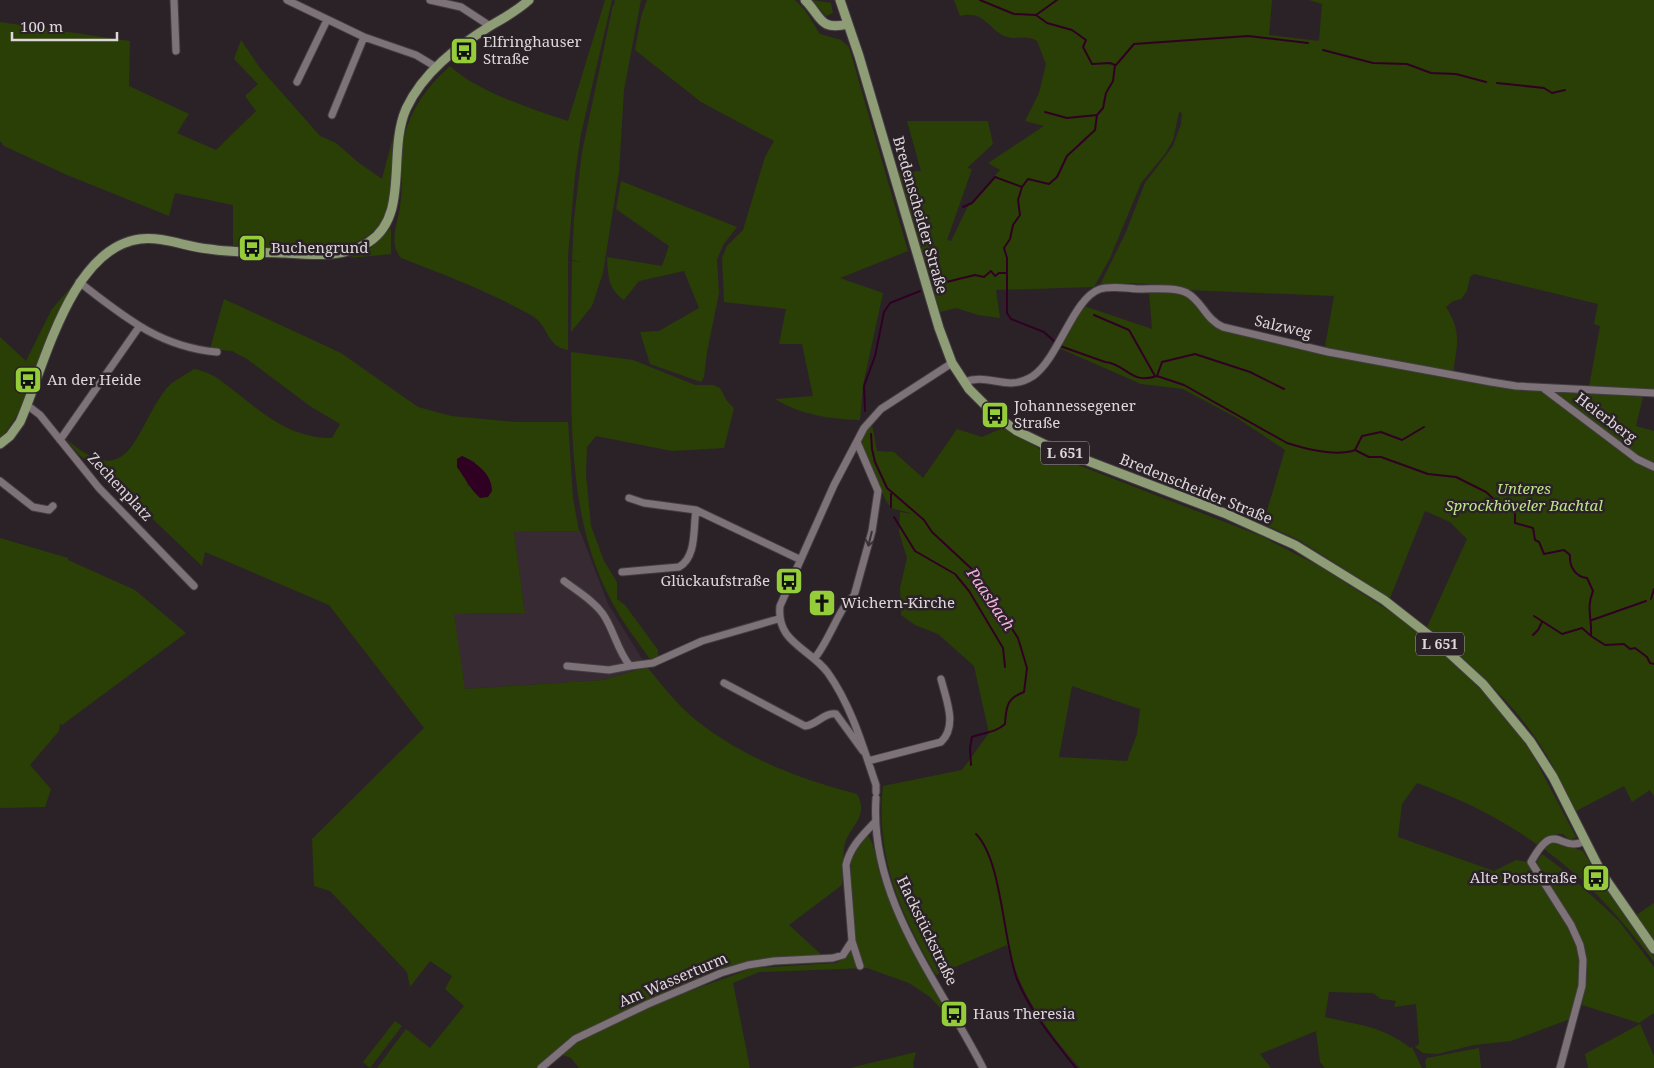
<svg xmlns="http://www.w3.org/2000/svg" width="1654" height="1068" font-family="'Noto Serif',serif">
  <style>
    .built { fill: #382a33 }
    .green { fill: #2a3f05; fill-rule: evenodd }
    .water { fill: #300023 }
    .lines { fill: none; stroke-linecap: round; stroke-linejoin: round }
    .stream { stroke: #300023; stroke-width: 2 }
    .minor-casing { stroke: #433d41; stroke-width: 9 }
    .major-casing { stroke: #433d41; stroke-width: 11 }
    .minor { stroke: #7c7278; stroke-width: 7 }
    .major { stroke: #8f9d77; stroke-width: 9 }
    .oneway { stroke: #3b3238 }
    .labels { text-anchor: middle; stroke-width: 5; stroke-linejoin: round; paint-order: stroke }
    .shield { fill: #2b2228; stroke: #a8a1a5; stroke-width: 1 }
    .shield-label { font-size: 14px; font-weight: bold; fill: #ddd7db }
    .poi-label { font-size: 15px; fill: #ddd7db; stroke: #2b2228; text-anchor: start }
    .street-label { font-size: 15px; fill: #ddd7db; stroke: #2b2228 }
    .park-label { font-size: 15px; font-style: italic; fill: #bce488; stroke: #2b2228 }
    .water-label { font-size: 16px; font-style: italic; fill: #f7b0de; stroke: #2b2228 }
  </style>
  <rect width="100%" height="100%" fill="#2b2228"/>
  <path class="built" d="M580 531 608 604 647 667 603 680 465 689 453 614 525 613 514 532Z"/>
  <path class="green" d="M605 0H612L581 134 575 175 568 256V350C545 346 550 326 531 315 490 292 445 275 401 258 388 243 398 223 400 206 403 188 401 170 402 152 405 116 425 88 450 66 474 90 536 111 568 121Z
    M615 0H641L624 90 619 172 603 273 592 306 571 332 572 261 582 262 572 260 574 219 582 152 613 5 618 7 614 5Z
    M647 0H795L805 10 820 34 841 40 849 47 908 251 840 278 883 293 863 385 860 420C830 419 801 415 775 399L813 396 802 344H779L786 309 724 302 722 258 727 246 743 230 765 157 774 141 701 102 635 50 641 17Z
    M812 0 831 3 833 13 826 16Z
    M954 0H1272L1269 35 1319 41 1322 4 1309 0H1654V390L1589 387 1600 326 1594 324 1598 304 1474 274 1470 277 1467 291 1461 299 1453 301 1446 307C1462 332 1457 345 1453 373L1325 347 1334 296 1189 290C1161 284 1128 280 1099 287L1126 232 1145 183 1173 146 1181 124 1182 113 1179 112 1173 140 1165 154 1141 183 1110 258 1094 287 996 290 1000 318 978 315 956 308 940 312 897 172 921 171 907 121H988L993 144 967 168 972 169 947 240 951 241 968 206 1000 170 988 163 1044 126 1025 121 1039 93 1046 64 1037 41C1027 34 1017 40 1007 37 989 31 985 9 960 16Z
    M0 22 130 41 129 86 189 114 177 133 216 150 256 111 245 96 258 84 234 59 241 40 260 68 320 136 336 143 359 163 382 179 393 137C391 156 393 189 389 205 373 267 280 248 233 247V205L175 193 169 216 67 175 4 146 0 141Z
    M621 181 737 227 723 245 717 260 719 293 707 352 704 377 701 382 650 364 640 332 659 331 699 308 684 271 639 281 624 300C608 289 608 275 607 257L662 266 669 246 616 209Z
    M391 228V254L349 258 371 248Z
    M70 288 48 336 18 414 0 440V337L26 361 52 309Z
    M1149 292C1163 292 1180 291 1192 301 1209 318 1206 324 1232 333L1444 378 1545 392 1654 469V796L1650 790 1632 802 1624 786 1576 811C1564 788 1553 764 1539 743 1509 698 1468 662 1427 627L1467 539 1450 522 1425 511 1390 598 1299 540 1263 524 1285 450 1237 418 1183 389 1141 384 1059 348 1084 306 1152 329Z
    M224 299 341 353 418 407 451 416 516 422H568L573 498 579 531 514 532 525 613 454 614 465 689 603 680 647 667C662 685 678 706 697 721 744 758 799 779 857 794 871 818 845 829 844 849 843 860 843 873 842 885L789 925 824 957 752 961 665 993 579 1034 563 1045 537 1068H377L406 1029 430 1048 464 1006 445 989 452 976 430 961 410 987 407 972 330 891 314 886 312 839 424 728 329 605 205 552 202 566 114 482 78 454 66 439C131 494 133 432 166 389 172 381 186 375 194 369 214 373 221 381 237 393 267 417 292 438 332 438L340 424 310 406 247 359 232 351 210 349ZM462 456 475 462 468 487 466 479 457 467Z
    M571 352 633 360 695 385H713L720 388 727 401 734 408 724 448 672 451 596 436 587 447 586 475 591 526 604 561 617 582V599L625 605 658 650V658L652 662C638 642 623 623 612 602 571 527 571 435 571 352Z
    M1551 391 1643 397 1636 426 1654 431V466L1636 458Z
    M872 425 877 451 894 452 923 478 957 429 982 437 1003 428 1047 453 1261 536 1319 566 1385 608 1416 630 1458 666 1513 724 1534 757 1576 837 1570 840 1563 834C1551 834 1547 836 1539 846 1501 818 1461 799 1417 783L1402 804 1398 837 1494 871 1516 860 1527 862C1551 894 1587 940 1581 982 1579 994 1574 1007 1570 1019L1511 1041 1474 1045 1437 1054 1423 1053 1415 1047 1419 1044 1416 1004 1394 1007 1396 1001 1381 999 1373 993 1329 992 1325 1017C1358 1025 1383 1026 1410 1048L1412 1047 1422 1068H1325L1320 1062 1316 1031 1260 1054 1271 1068H1080C1058 1044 1036 1015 1022 986 1016 973 1012 959 1007 945L936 975C901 915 875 856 883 786L962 770 989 733 974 666 938 634 915 625 901 615 900 588 907 558 899 532 900 512 914 514 891 508 885 499 860 444 865 429ZM1072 686 1140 709 1137 734 1127 761 1059 757Z
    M0 538 68 558V560L135 590 186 633 62 725 60 724 59 731 30 765 51 789 45 807 0 808Z
    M867 835C874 839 878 869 881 878 902 929 927 976 955 1024L930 997 909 983 867 968 759 972 733 983 750 1068H579L571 1058 560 1054 572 1044 654 1004 753 968 836 963 847 956 856 942 850 876 852 855Z
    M1552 841 1583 851 1599 878 1654 957V962C1621 918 1589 882 1544 849Z
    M1542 854 1566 872 1618 920 1654 967V1013L1639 1023 1582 1005 1585 986 1575 928 1553 888 1538 867 1537 861Z
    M1654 903V940L1636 915Z
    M395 1021 402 1026 370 1068 363 1062Z
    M1640 1024 1654 1056V1068H1588L1585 1054Z
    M1479 1048 1481 1068H1426L1425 1061 1427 1058Z
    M916 1052 913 1063 914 1068H850Z"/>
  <path class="water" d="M462 456C477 463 492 474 492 491L488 497 480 498C470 489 465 478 457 467V459Z"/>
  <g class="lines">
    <path class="stream" d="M980 0 1014 14 1036 15 1047 23 1072 30 1086 40 1083 47 1092 64 1110 63 1115 65 1113 81 1106 93 1103 108 1097 115 1095 130 1067 156 1057 177 1049 184 1028 179 1022 187 1018 200 1020 215 1013 225 1010 239 1004 248 1007 258V313L1011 319 1044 332 1056 343
      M1036 15 1057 0
      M1323 50 1373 63 1407 64 1431 73 1456 74 1486 82
      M1116 65 1134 44 1248 36 1308 43
      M1497 83 1544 88 1552 93 1565 90
      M1045 112 1067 118 1097 115
      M963 207 972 203 995 177 1022 187
      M934 285 975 275 984 277 991 271 995 276 999 273H1006
      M1094 315 1129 330 1155 376
      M1060 346 1105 362C1127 364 1130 385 1157 376L1184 385 1287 443C1306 449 1336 457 1355 450L1369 457H1381L1428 474 1456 477 1486 492 1497 502 1515 510V523L1533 528 1535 540 1539 542 1544 554 1564 550 1570 555C1569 567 1576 577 1587 578L1593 591C1586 608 1592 617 1591 636L1605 645 1624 644 1630 649 1635 648 1647 657 1650 663 1654 664
      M1157 376 1162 362 1195 354 1250 372 1284 389
      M865 411 864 386 875 356 884 312 890 303 920 291
      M871 434 872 449 875 462 887 488 924 520 932 532 975 572 1018 638 1027 668 1024 692C1007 698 1006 707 1005 724 995 733 985 732 972 737L970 748 971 765
      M1355 450 1362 436 1381 432 1402 440 1424 427
      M891 494V507
      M894 517 915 551 955 574 969 591 1003 648 1005 667
      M1651 599 1654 589
      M1534 616 1562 634 1582 628 1590 635
      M1592 620 1646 601
      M1533 635 1538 630 1542 622
      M976 834C1002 860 1003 941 1017 979 1030 1011 1055 1042 1076 1068"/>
    <g class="minor-casing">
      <path id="minor" d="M174 0 176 51
        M287 0 364 37 416 55 436 67
        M430 0 461 7 490 26
        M297 82 327 20
        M332 115 364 37
        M79 282C123 316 159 347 217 352
        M964 382C989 372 1007 393 1033 376 1059 358 1073 298 1100 289 1113 285 1129 289 1142 289 1156 289 1175 287 1187 293 1202 301 1206 320 1223 327L1328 352 1491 382 1516 386 1654 393
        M1543 388 1637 459 1654 467
        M27 405 40 415 99 488 194 586
        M60 440 139 327
        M0 481 33 507 49 510 53 506
        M629 498 644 503 696 510 799 559
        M622 572 679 567C697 557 693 528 696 510
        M564 581C577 591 593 600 603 614 614 630 617 650 630 666L653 663 702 641 778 619
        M814 659C829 642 840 605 854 596L872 531 878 491 857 442
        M567 666 609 670 630 666
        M724 683 805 726C817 725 824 712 836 714L863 751
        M868 761 941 742C958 726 946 699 941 679
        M876 792V785C863 747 852 707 828 673 810 648 776 643 780 606L834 485 864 428 881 409 952 363
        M876 798C869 899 939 982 983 1068
        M852 941 860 966
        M541 1068 575 1039 648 1004 721 973 748 965 774 961 833 958 843 955 852 941 846 865C850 847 862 836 874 823
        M1560 1068 1582 986 1583 960 1580 945 1571 925 1531 862C1556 817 1559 854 1585 841"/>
    </g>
    <g class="major-casing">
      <path id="major" d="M805 0C822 17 819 31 848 24
        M840 0 859 56 939 328 952 363 969 389 995 415 1017 431 1046 445 1224 513 1295 545 1384 600 1435 640 1483 684 1530 741 1553 777 1602 874 1654 949
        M0 444 10 436 20 422C44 368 70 248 140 239 162 236 187 247 209 249 234 253 260 252 286 253 313 255 345 258 369 242 410 215 387 153 406 109 423 72 457 47 490 26 504 18 517 11 529 0"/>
    </g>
    <use href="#minor" class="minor"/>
    <use href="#major" class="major"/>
  </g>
  <defs><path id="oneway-shaft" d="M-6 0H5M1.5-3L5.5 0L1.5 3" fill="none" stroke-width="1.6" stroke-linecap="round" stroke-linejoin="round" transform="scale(1.25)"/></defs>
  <use class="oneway" href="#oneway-shaft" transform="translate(870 539) rotate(104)"/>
  <defs>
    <g id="bus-square" transform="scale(1.4375)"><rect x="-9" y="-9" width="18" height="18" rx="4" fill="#95cc3a" stroke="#2b2228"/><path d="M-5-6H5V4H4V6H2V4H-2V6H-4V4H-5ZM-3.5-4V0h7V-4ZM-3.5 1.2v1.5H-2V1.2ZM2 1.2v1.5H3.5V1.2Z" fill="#111"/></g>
    <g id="church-square" transform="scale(1.4375)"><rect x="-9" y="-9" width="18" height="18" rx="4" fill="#95cc3a" stroke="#2b2228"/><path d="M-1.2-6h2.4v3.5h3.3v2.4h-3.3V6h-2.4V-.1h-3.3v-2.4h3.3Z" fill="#111"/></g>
  </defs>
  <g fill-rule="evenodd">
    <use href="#bus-square" x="464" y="51"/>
    <use href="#bus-square" x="252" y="248"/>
    <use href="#bus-square" x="28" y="380"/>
    <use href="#bus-square" x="995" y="415"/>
    <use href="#bus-square" x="789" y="581"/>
    <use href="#church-square" x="822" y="603"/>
    <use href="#bus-square" x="1596" y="878"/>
    <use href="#bus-square" x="954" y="1014"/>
  </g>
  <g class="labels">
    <g class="shield">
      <rect x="1041" y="441.5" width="48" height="23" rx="4"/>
      <rect x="1416" y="632.5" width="48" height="23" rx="4"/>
    </g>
    <g class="shield-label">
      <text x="1065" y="458">L 651</text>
      <text x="1440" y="649">L 651</text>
    </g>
    <g class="poi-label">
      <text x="483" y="47">Elfringhauser<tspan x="483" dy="17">Straße</tspan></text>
      <text x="271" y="253">Buchengrund</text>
      <text x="47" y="385">An der Heide</text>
      <text x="1014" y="411">Johannessegener<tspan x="1014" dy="17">Straße</tspan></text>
      <text x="770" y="586" text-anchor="end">Glückaufstraße</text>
      <text x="841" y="608">Wichern-Kirche</text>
      <text x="1577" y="883" text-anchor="end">Alte Poststraße</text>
      <text x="973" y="1019">Haus Theresia</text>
    </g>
    <g class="street-label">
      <text transform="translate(920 215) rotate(74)" y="5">Bredenscheider Straße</text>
      <text transform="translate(1283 327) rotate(13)" y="5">Salzweg</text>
      <text transform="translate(1606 418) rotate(37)" y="5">Heierberg</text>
      <text transform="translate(120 487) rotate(47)" y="5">Zechenplatz</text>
      <text transform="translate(1196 489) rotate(22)" y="5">Bredenscheider Straße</text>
      <text transform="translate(927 931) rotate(64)" y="5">Hackstückstraße</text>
      <text transform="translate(673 980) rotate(-23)" y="5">Am Wasserturm</text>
    </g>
    <g class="park-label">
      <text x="1524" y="494">Unteres<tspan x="1524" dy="17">Sprockhöveler Bachtal</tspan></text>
    </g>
    <g class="water-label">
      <text transform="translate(991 599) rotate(56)" y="6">Paasbach</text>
    </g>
  </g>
  <path d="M12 32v8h105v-8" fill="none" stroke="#ddd7db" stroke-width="2.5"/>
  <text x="20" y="32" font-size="15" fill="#ddd7db" stroke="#2b2228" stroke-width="4" paint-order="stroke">100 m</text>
</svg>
